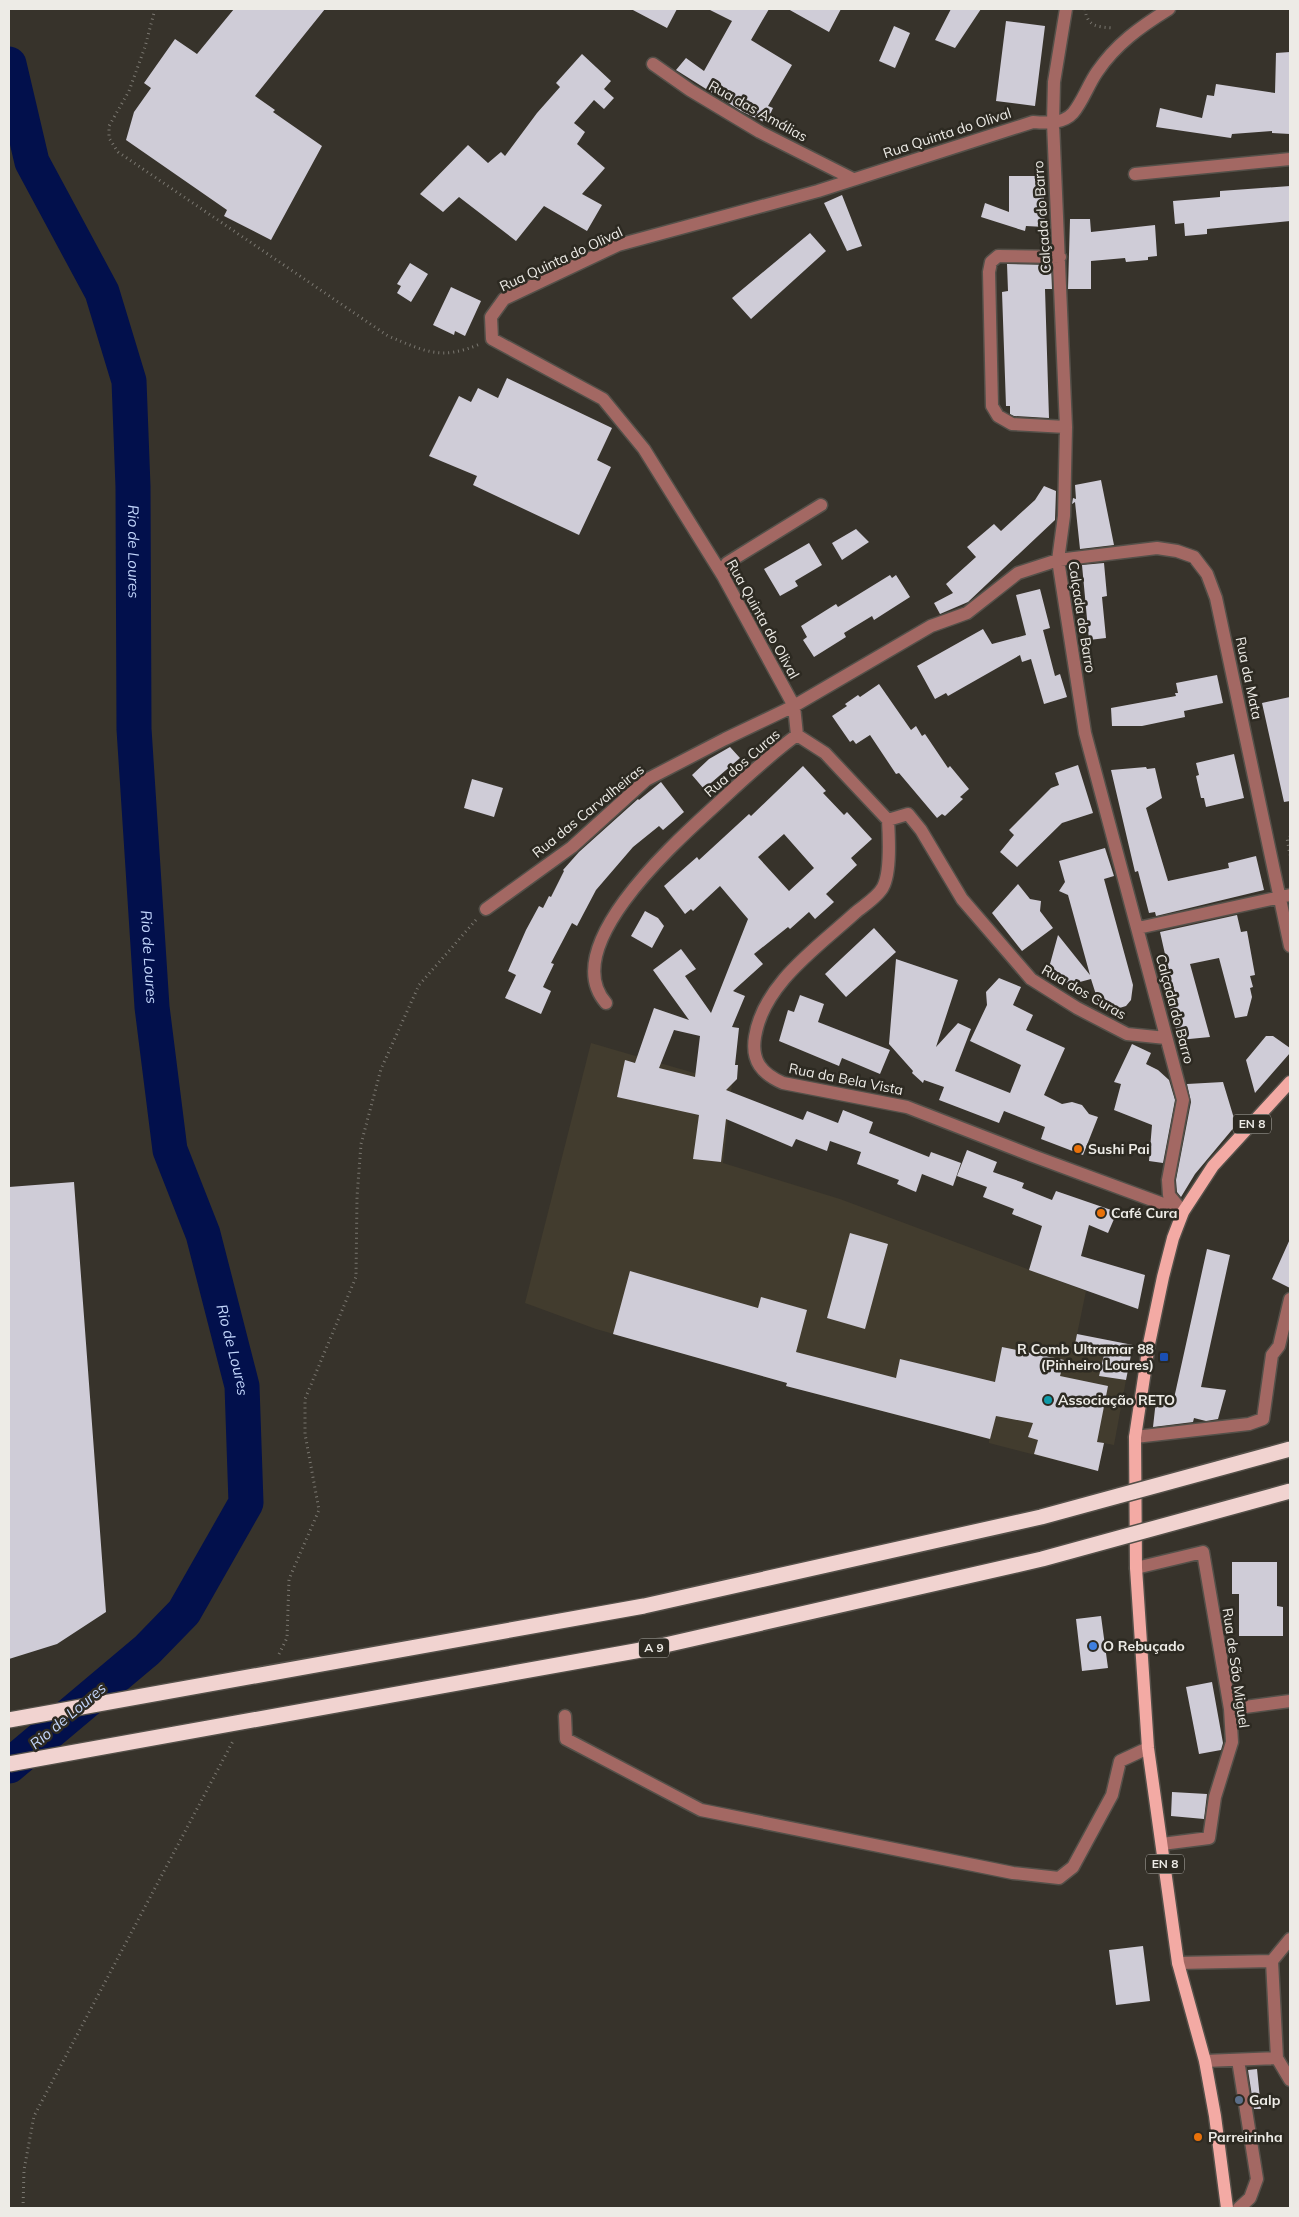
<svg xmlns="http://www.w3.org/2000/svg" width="1299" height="2217" font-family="Mulish,sans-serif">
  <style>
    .built { fill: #423c2e }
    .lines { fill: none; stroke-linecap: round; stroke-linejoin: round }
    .river { stroke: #02104c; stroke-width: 35 }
    .building { fill: #cfccd7; fill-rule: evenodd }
    .minor-casing { stroke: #545049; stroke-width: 15 }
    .major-casing { stroke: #545049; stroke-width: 15 }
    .path { stroke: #7b7871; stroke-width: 3; stroke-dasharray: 1 4; stroke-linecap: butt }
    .minor { stroke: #a36863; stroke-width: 12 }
    .major { stroke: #f3aaa4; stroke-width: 12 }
    .highway-bridge-casing { stroke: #545049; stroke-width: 18; stroke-linecap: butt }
    .highway-bridge { stroke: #f1d3d0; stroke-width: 15 }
    .food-dot { fill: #e8710a; stroke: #2d2a22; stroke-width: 2 }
    .transit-dot { fill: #1a4fb4; stroke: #2d2a22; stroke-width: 2 }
    .culture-dot { fill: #0f9aa8; stroke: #2d2a22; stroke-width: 2 }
    .shop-dot { fill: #3f7fe0; stroke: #2d2a22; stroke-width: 2 }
    .service-dot { fill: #5c6f8a; stroke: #2d2a22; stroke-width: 2 }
    .labels { text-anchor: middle; stroke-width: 5; stroke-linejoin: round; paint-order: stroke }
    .shield { fill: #2d2a22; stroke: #b3b1ab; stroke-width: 1 }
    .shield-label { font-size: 12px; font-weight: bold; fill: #edebe6 }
    .street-label { font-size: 14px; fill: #edebe6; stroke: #2d2a22 }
    .poi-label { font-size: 14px; font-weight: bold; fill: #edebe6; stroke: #2d2a22; text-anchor: start }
    .water-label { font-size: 15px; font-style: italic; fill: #c2d5fb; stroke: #2d2a22 }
  </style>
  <rect width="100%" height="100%" fill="#37332b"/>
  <path class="built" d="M591 1043 732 1084 723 1163 840 1199 1086 1291 1074 1349 1104 1355 1099 1376 1126 1380 1114 1445 1104 1443 1098 1471 989 1443V1439L786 1386 787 1383 596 1329 525 1303Z"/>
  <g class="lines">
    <path class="river" id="s1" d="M9 64 32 162 102 292 129 381 133 487 134 729 152 1007 170 1150 203 1234 242 1386 246 1503 184 1612 147 1650 9 1766"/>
  </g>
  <path class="building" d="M234 9H325L255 96 275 110 273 112 322 146 271 240 224 216 227 210 126 140 134 112 151 88 144 83 175 39 197 54Z
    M631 9H677L667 28Z
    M708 9H769L751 40 792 65 768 106 773 108 766 123 741 111 676 70 686 58 704 71 732 21Z
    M788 9H841L829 32Z
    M951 9H981L955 48 935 40Z
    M1006 21 1045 26 1035 106 996 101Z
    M894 26 910 33 895 68 879 61Z
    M1290 52V134L1272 133V131L1232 134 1231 138 1156 127 1160 108 1202 118 1207 95 1214 96 1216 84 1275 93 1276 53Z
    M582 54 611 81 604 89 614 98 604 109 594 100 574 123 585 132 577 144 605 168 582 194 602 205 587 231 544 206 516 241 459 197 443 212 420 194 468 145 488 163 501 152 505 156 537 113 560 87 556 83Z
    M1009 176H1043L1045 227 1026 226 1025 231 981 217 985 203 1009 212Z
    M1290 186V221L1207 229V234L1185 236 1184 223 1175 224 1173 201 1220 197V191Z
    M842 195 862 246 847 251 824 203Z
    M1070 219H1090L1091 232 1155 225 1157 256 1148 257V260L1126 262 1125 258 1091 261V289H1068Z
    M810 233 826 251 751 319 732 298Z
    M410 263 428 274 411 302 397 293 401 286 397 284Z
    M1007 264 1051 265 1052 289H1045L1049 418 1014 416 1010 414V406H1006L1002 292 1008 291Z
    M451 287 481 301 465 336 455 331 454 335 433 325Z
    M507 378 612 428 597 460 611 467 579 535 473 485 477 476 429 456 459 396 471 402 478 388 498 398Z
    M1101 480 1114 545 1080 549 1075 502 1072 504 1073 498 1076 499 1075 485Z
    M1044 486 1056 491 1055 520 968 602 940 614 934 603 953 593 946 584 976 557 967 547 994 524 1001 531 1035 500Z
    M856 529 869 542 842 560 832 543Z
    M809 543 822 565 795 581 798 586 780 596 764 569Z
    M1104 563 1107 596 1102 597 1106 638 1089 640 1082 565Z
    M890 575 892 578 896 575 910 597 874 620 872 616 844 633 846 637 814 657 803 640 807 637 801 626 836 604 838 607Z
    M1040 589 1050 628 1043 630 1055 676 1060 674 1067 697 1044 704 1031 659 1022 662 1020 655 948 696 946 693 935 699 917 666 983 629 992 644 1026 635 1016 595Z
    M1217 675 1223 703 1184 711 1185 717 1142 726H1112L1111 708 1176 696 1175 693H1178L1176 683Z
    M879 684 911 730 916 726 922 736 925 734 948 768 950 766 969 789 960 797 963 799 945 816 942 814 937 818 899 773 896 774 870 735 856 744 853 740 850 742 832 716 847 706 845 704 858 695 860 697Z
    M1290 697V801L1284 802 1262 703Z
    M730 747 740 758 704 789 692 775 709 759Z
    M1234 754 1244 798 1206 807 1204 798H1201L1196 776 1199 775 1196 763Z
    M1078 765 1093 813 1062 823 1017 867 1000 852 1014 835 1009 830 1051 788 1059 785 1055 773Z
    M803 766 826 791 823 793 844 815 847 812 872 839 851 858 857 865 826 894 834 902 815 919 809 912 790 929 788 927 754 954 763 964 733 991 745 996 732 1027 739 1028 735 1065H738L737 1079 726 1090 803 1120 807 1111 838 1123 843 1110 873 1122 869 1133 929 1157 931 1152 961 1163 953 1186 922 1174 916 1192 897 1184 899 1180 857 1164 861 1152 830 1141 827 1151 796 1139 792 1147 726 1119 721 1162 693 1159 699 1115 617 1097 625 1060 635 1063 654 1008 689 1020 653 970 681 949 696 969 685 976 711 1013 748 919 720 886 693 911 691 909 685 914 664 886 697 857 699 860 749 814 751 816ZM784 834 814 868 789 891 758 857ZM674 1030 700 1036 695 1077 659 1068Z
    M1146 767 1147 769 1155 768 1162 798 1146 808 1168 881 1229 868 1228 863 1256 856 1264 890 1156 916 1155 912 1149 913 1138 871 1135 872 1111 770Z
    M472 779 503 788 494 817 464 808Z
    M661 782 684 812 663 830 659 826 633 847 596 890 577 926 572 923 551 963 554 964 543 987 551 991 541 1014 505 998 516 975 508 971 526 930 539 906 543 908 549 896 551 897 564 871 563 870 579 852 638 799 639 800Z
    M1105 848 1114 876 1104 879 1133 985 1131 1000 1126 1006 1113 1010 1102 1005 1098 1001 1091 979 1076 983H1063L1054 976 1050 964 1058 935 1090 975 1068 895 1059 891 1065 882 1059 861Z
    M1018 884 1030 899 1041 901 1040 911 1053 928 1022 951 992 913Z
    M645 911 658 918 664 926 652 948 631 936Z
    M1237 915 1241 932 1247 931 1255 975 1250 976 1253 987 1250 988 1252 997 1247 1016 1235 1018 1219 958 1190 964 1210 1037 1179 1040 1161 974 1169 972 1160 932Z
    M874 928 896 952 846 997 825 974Z
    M896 959 958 980 936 1047 958 1023 971 1029 955 1071 1010 1093 1021 1065 970 1041 987 1005 986 992 999 978 1021 987 1013 1005 1033 1015 1026 1030 1065 1048 1044 1095 1062 1104 1072 1102 1082 1105 1089 1114 1098 1117 1083 1155 1041 1139 1045 1127 1004 1111 999 1123 939 1100 944 1087 924 1080 923 1083 912 1073 913 1071 889 1044Z
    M800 995 824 1004 818 1022 890 1050 880 1074 842 1058 839 1066 779 1041 788 1010 794 1012Z
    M1266 1036H1273L1290 1048V1053L1255 1093 1246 1060Z
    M1132 1044 1151 1053 1146 1064 1158 1070 1169 1080 1175 1100 1163 1163 1149 1161 1152 1125 1114 1110 1121 1084 1114 1082Z
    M1223 1082 1236 1125 1195 1174 1181 1197 1177 1192 1176 1180 1191 1102 1187 1084Z
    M967 1150 997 1162 993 1172 1024 1183 1022 1188 1052 1200 1056 1191 1117 1212 1108 1233 1089 1225 1081 1256 1145 1275 1138 1309 1029 1270 1042 1226 1012 1214 1014 1209 983 1197 987 1187 957 1176Z
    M74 1182 106 1612 57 1644 9 1659V1187Z
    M850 1233 888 1244 865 1329 827 1318Z
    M1290 1239V1288L1272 1279Z
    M1207 1249 1230 1255 1201 1387 1226 1390 1218 1419 1206 1421 1194 1418 1193 1422 1153 1427 1156 1400 1173 1403Z
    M630 1271 758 1308 761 1297 807 1310 796 1352 896 1378 900 1359 995 1382 1002 1347 1064 1360 1060 1376 1108 1386 1097 1442 1104 1443 1098 1471 1034 1454 1038 1440 1028 1437 1033 1423 996 1416 990 1439 786 1386 787 1383 613 1334Z
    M1077 1334 1133 1345 1126 1380 1099 1376 1104 1355 1074 1349Z
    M1232 1562H1277V1606L1283 1607V1636H1239V1594H1232Z
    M1101 1616 1108 1668 1082 1671 1076 1619Z
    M1212 1682 1223 1743 1221 1750 1199 1754 1186 1687Z
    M1172 1792 1207 1794 1204 1819 1171 1816Z
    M1143 1946 1150 2001 1116 2005 1109 1950Z
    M1257 2069 1261 2109H1254L1248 2070Z"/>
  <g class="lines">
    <g class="minor-casing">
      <path id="minor" d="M1066 9 1054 82 1053 123 1066 427 1064 516 1058 560 1085 733 1183 1100 1168 1180 1169 1195 1183 1212
        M653 64 690 90 760 132 853 179
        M1135 174 1290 159
        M1060 257 998 256 991 262 989 272 992 406 998 416 1012 424 1066 427
        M723 576 727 563 821 505
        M797 735 794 706 931 626 967 613 1018 573 1058 560 1157 548 1177 551 1194 557 1207 574 1216 598 1290 946
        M888 820C889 837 891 872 883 887 878 897 863 906 855 913 818 947 763 984 755 1037 751 1061 762 1074 783 1083L907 1107 1033 1156 1182 1211
        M486 909 572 847 646 780 725 739 794 706 723 576 644 449 603 399 492 339 491 317 504 299 618 245 818 191 1033 122C1047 123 1063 124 1073 113 1083 101 1088 85 1097 72 1116 44 1140 27 1169 9
        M1138 928 1290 895
        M606 1003C556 946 679 839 717 804 743 780 768 756 797 735L825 753 888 820 908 814 921 830 962 899 1031 979 1077 1008 1127 1034 1166 1038
        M1135 1437 1249 1424 1263 1419 1272 1355 1279 1346 1290 1299
        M1136 1568 1203 1552 1230 1709 1232 1742 1215 1797 1209 1838 1162 1844
        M1230 1709 1290 1701
        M565 1716 566 1739 701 1810 1013 1873 1059 1878 1073 1867 1112 1795 1120 1761 1148 1748
        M1272 1961 1277 2058 1290 2080
        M1272 1961 1290 1939
        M1178 1963 1272 1961
        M1238 2060 1257 2179 1250 2198 1239 2208
        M1205 2061 1277 2058"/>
    </g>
    <g class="major-casing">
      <path id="major" d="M1227 2208 1215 2116 1205 2061 1178 1963 1148 1748 1136 1568 1135 1437 1149 1344 1163 1277 1173 1238 1183 1212 1213 1166 1290 1082"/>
    </g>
    <path class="path" d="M155 9 145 47 129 91 109 126V138L118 152 388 336C425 351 440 361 480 344
      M1085 9C1087 27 1098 27 1114 28
      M1290 837 1287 838 1290 855
      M279 1654 287 1638 289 1579 319 1510 305 1434V1399L356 1277 357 1197 361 1144 381 1069 419 985 476 920
      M23 2208 24 2170 34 2116 233 1741"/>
    <use href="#minor" class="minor"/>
    <use href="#major" class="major"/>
    <g class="highway-bridge-casing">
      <path id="highway-bridge" d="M9 1720 644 1606 1041 1517 1290 1449
        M9 1764 652 1648 1042 1559 1290 1491"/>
    </g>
    <use href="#highway-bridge" class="highway-bridge"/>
  </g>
  <g class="food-dot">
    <circle cx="1078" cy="1149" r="5"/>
    <circle cx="1101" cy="1213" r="5"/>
    <circle cx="1198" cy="2137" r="5"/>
  </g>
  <rect class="transit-dot" x="1159" y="1352" width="10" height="10" rx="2.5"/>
  <circle class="culture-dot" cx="1048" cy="1400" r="5"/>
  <circle class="shop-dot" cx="1093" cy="1646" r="5"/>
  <circle class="service-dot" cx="1239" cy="2100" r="5"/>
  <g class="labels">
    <g class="shield">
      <rect x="1233" y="1114.5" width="38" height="19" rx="4"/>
      <rect x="639" y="1638.5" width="30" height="19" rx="4"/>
      <rect x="1146" y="1854.5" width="38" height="19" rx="4"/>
    </g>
    <g class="shield-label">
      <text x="1252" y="1128">EN 8</text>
      <text x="654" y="1652">A 9</text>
      <text x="1165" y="1868">EN 8</text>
    </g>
    <g class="street-label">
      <text transform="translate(758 111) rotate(29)" y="5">Rua das Amálias</text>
      <text transform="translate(947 133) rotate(-18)" y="5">Rua Quinta do Olival</text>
      <text transform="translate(1042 217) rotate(-94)" y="5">Calçada do Barro</text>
      <text transform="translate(561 259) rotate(-25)" y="5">Rua Quinta do Olival</text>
      <text transform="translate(1082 617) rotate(81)" y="5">Calçada do Barro</text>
      <text transform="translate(763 619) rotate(61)" y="5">Rua Quinta do Olival</text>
      <text transform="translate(1249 678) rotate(78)" y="5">Rua da Mata</text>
      <text transform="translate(742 763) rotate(-41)" y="5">Rua dos Curas</text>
      <text transform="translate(588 811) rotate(-39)" y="5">Rua das Carvalheiras</text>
      <text transform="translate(1084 992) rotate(30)" y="5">Rua dos Curas</text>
      <text transform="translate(1175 1009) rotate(75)" y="5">Calçada do Barro</text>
      <text transform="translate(846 1079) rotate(11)" y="5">Rua da Bela Vista</text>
      <text transform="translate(1236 1668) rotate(82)" y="5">Rua de São Miguel</text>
    </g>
    <g class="poi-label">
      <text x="1088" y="1154">Sushi Pai</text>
      <text x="1111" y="1218">Café Cura</text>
      <text x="1154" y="1354" text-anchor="end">R Comb Ultramar 88<tspan x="1154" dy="16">(Pinheiro Loures)</tspan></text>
      <text x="1058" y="1405">Associação RETO</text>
      <text x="1103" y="1651">O Rebuçado</text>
      <text x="1249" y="2105">Galp</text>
      <text x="1208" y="2142">Parreirinha</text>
    </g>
    <g class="water-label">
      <text dy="5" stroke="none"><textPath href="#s1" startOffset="512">Rio de Loures</textPath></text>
      <text dy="5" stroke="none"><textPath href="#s1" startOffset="918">Rio de Loures</textPath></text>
      <text dy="5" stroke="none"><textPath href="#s1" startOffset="1322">Rio de Loures</textPath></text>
      <text transform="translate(68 1716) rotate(-40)" y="5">Rio de Loures</text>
    </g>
  </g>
  <rect width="1299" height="2217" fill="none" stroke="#edebe6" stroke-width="20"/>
</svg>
